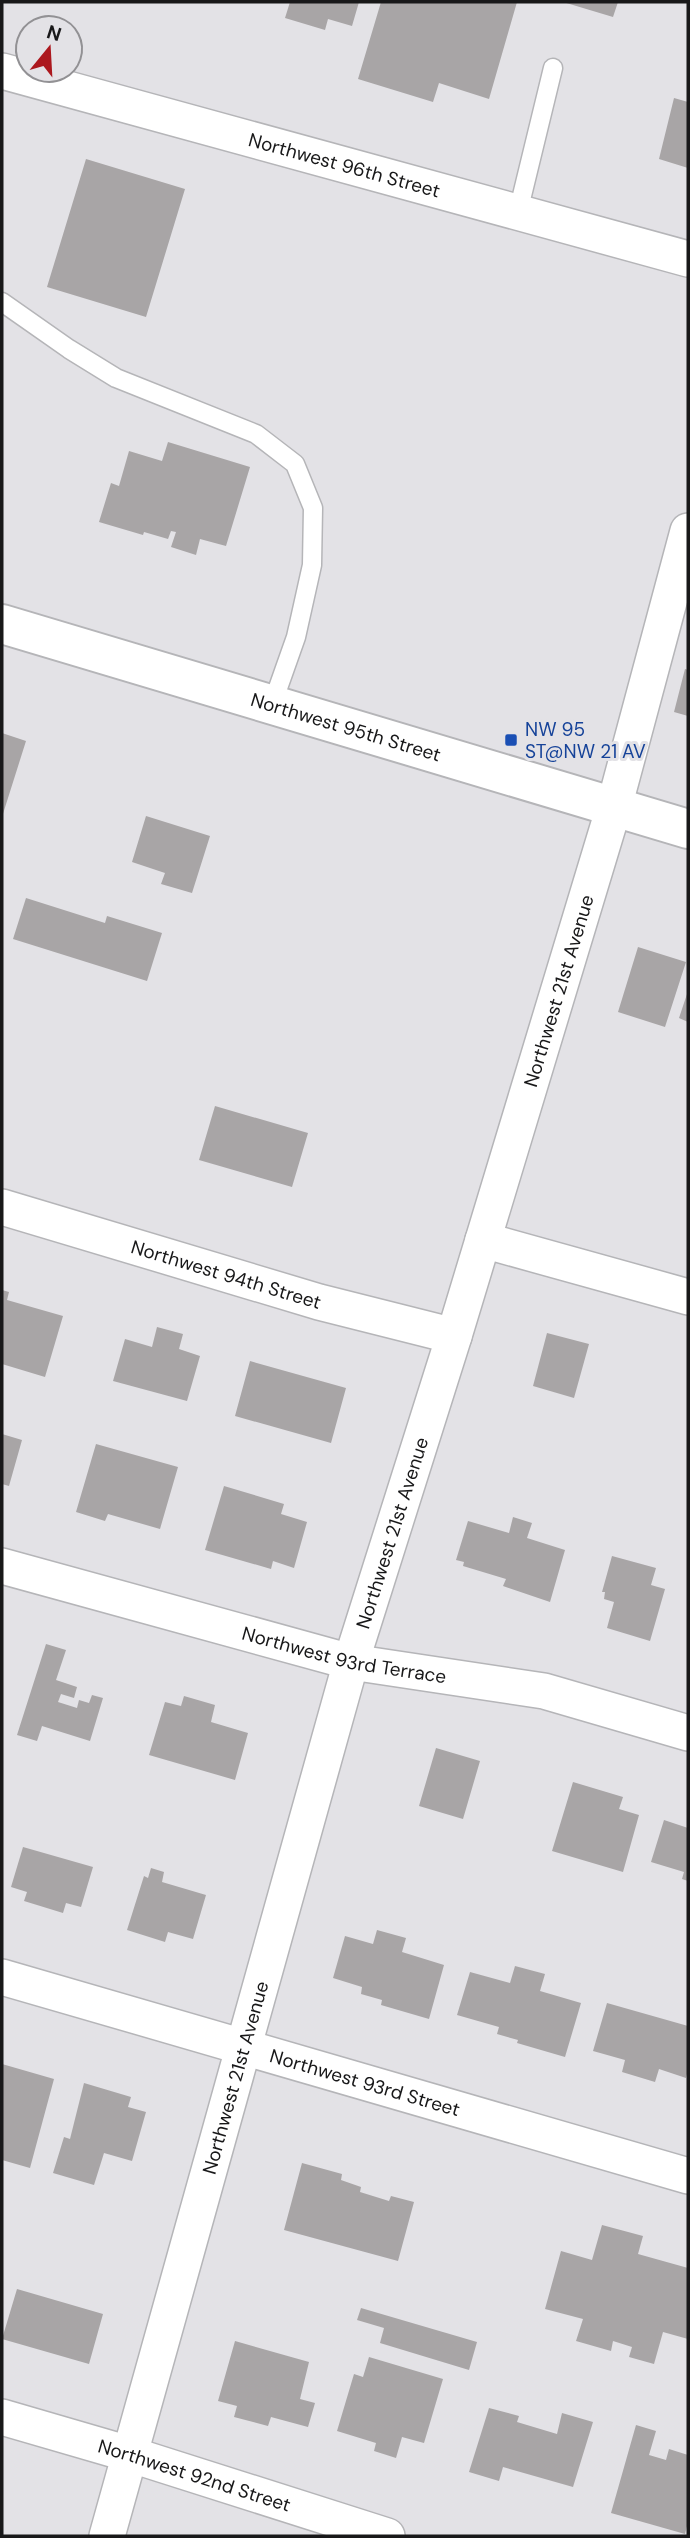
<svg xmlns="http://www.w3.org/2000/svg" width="690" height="2538" font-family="'DM Sans',sans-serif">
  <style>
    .building { fill: #a8a5a6 }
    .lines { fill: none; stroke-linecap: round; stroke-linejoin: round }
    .lane-casing { stroke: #b5b5b8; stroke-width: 21 }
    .street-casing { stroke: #b5b5b8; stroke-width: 38 }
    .secondary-casing { stroke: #b5b5b8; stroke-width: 42 }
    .lane { stroke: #fff; stroke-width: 18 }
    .street { stroke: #fff; stroke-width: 35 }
    .secondary { stroke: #fff; stroke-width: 38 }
    .transit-dot { fill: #1a4fb4; stroke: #e3e2e6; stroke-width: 2.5 }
    .labels { text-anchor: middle; stroke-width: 6; stroke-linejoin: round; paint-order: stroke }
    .street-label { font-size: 19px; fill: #181819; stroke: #e3e2e6 }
    .transit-label { font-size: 19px; fill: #164399; stroke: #e3e2e6; text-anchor: start }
  </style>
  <rect width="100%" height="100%" fill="#e3e2e6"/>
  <path class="building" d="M290 2H359L352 26 328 19 325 30 285 18Z
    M381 2H517L489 99 439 83 433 102 358 79Z
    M563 2H618L613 17Z
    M674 98 688 102V168L659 159Z
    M86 159 185 189 146 317 47 287Z
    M168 442 250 467 226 546 200 539 196 555 171 547 176 532 171 531 168 539 144 532 143 535 99 522 111 483 119 486 129 451 162 461Z
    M685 669 688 670V716L674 712Z
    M2 733 26 741 2 817Z
    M146 816 210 836 192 893 161 884 165 873 132 862Z
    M26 898 105 923 107 916 162 933 147 981 13 939Z
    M638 947 686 962 665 1027 618 1012Z
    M688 991V1022L679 1018Z
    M215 1106 308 1133 292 1187 199 1160Z
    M2 1290 9 1292 7 1300 63 1316 45 1377 2 1364Z
    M157 1327 183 1334 179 1349 200 1356 187 1401 113 1381 125 1339 152 1347Z
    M547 1333 589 1344 574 1398 533 1386Z
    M250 1361 346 1388 331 1443 235 1416Z
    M2 1434 22 1440 9 1486 2 1484Z
    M96 1444 178 1467 160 1529 108 1514 105 1521 76 1512Z
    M224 1486 284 1504 281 1514 307 1522 294 1568 273 1561 271 1569 205 1550Z
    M513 1517 532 1523 527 1538 565 1550 550 1602 503 1586 506 1579 463 1566 464 1562 456 1560 468 1521 509 1533Z
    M612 1556 656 1568 651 1585 665 1589 650 1641 607 1628 614 1602 604 1599 605 1592H602Z
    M46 1644 66 1650 56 1680 77 1687 74 1698 61 1694 58 1702 77 1708 79 1700 89 1703 92 1695 103 1698 90 1741 42 1726 37 1741 17 1735Z
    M184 1696 215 1705 211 1722 248 1733 235 1780 149 1755 165 1702 181 1706Z
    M436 1748 480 1761 463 1819 419 1806Z
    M573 1782 623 1797 619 1809 639 1815 623 1872 552 1851Z
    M664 1820 688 1828V1881L682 1879 684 1872 651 1862Z
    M23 1847 93 1867 81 1907 66 1903 63 1913 24 1901 27 1892 11 1887Z
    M151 1868 164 1872 162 1882 206 1895 193 1939 168 1932 165 1942 127 1930 144 1876 148 1878Z
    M377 1930 406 1938 402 1952 444 1965 429 2019 381 2005 382 2000 361 1994 362 1987 333 1978 345 1936 373 1944Z
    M515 1966 545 1974 540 1991 581 2003 565 2057 517 2043 518 2040 497 2034 499 2027 457 2015 470 1972 510 1983Z
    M607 2003 688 2026V2070L686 2078 659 2069 655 2082 622 2072 625 2060 593 2051Z
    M2 2064 54 2079 30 2168 2 2160Z
    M84 2083 131 2097 128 2107 146 2112 132 2161 104 2153 94 2185 53 2173 64 2137 70 2139Z
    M302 2163 342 2174 341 2180 361 2187 360 2192 389 2201 391 2196 414 2202 398 2261 284 2230Z
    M602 2225 643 2236 638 2254 688 2268V2339L663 2332 654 2364 629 2357 632 2347 613 2341 611 2351 576 2341 583 2319 545 2309 561 2251 592 2260Z
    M17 2289 103 2314 89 2364 2 2339Z
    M361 2308 477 2342 469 2370 380 2343 384 2328 357 2320Z
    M235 2341 309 2362 300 2399 315 2403 308 2427 271 2417 268 2426 234 2417 237 2406 218 2401Z
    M369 2357 443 2379 424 2443 402 2437 396 2458 374 2451 376 2443 337 2431 354 2374 363 2377Z
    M489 2408 519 2416 517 2422 557 2434 562 2413 593 2422 573 2487 503 2467 499 2481 469 2472Z
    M636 2425 656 2431 649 2455 666 2460 669 2449 688 2455V2522L685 2534 611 2513Z"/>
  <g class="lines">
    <g class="lane-casing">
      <path id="lane" d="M518 212 553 68
        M2 302 69 349 116 378 256 434 295 464 313 508 312 565 296 637 272 705"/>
    </g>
    <g class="street-casing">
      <g id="street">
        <path id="s1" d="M2 71 688 259"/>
        <path id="s2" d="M2 1207 319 1302 454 1336"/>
        <path d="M483 1240 688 1297"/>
        <path id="s3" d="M2 1566 351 1662 544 1691 688 1733"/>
        <path id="s4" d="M2 1977 688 2176"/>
        <path id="s5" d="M2 2417 129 2454 387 2536"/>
        <path id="s6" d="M107 2536 351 1662 454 1336 614 807 688 531"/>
      </g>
    </g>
    <g class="secondary-casing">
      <g id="secondary">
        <path id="s7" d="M2 624 688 829"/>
      </g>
    </g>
    <use href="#lane" class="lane"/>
    <use href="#street" class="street"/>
    <use href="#secondary" class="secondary"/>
  </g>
  <rect class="transit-dot" x="504" y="733" width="14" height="14" rx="3.5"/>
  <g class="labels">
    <g class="street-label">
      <text dy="7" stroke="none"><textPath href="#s1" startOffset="355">Northwest 96th Street</textPath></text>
      <text dy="7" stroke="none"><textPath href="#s7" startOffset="359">Northwest 95th Street</textPath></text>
      <text dy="7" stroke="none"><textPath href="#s6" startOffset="1610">Northwest 21st Avenue</textPath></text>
      <text dy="7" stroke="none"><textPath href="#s2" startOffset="234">Northwest 94th Street</textPath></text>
      <text dy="7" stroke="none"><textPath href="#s6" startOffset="1043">Northwest 21st Avenue</textPath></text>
      <text dy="7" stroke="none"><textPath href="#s3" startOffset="354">Northwest 93rd Terrace</textPath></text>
      <text dy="7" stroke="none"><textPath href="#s6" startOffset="476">Northwest 21st Avenue</textPath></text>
      <text dy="7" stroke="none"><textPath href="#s4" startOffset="378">Northwest 93rd Street</textPath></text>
      <text dy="7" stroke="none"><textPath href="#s5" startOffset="201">Northwest 92nd Street</textPath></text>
    </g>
    <g class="transit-label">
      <text x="525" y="736">NW 95<tspan x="525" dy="22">ST@NW 21 AV</tspan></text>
    </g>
  </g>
  <rect width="690" height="2538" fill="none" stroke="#181819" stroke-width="7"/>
  <g transform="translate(49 49) rotate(18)"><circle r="33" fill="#e3e2e6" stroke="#929194" stroke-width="2"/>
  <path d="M0-5L12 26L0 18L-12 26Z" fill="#ac181e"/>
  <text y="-10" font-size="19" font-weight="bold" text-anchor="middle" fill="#181819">N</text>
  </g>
</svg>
